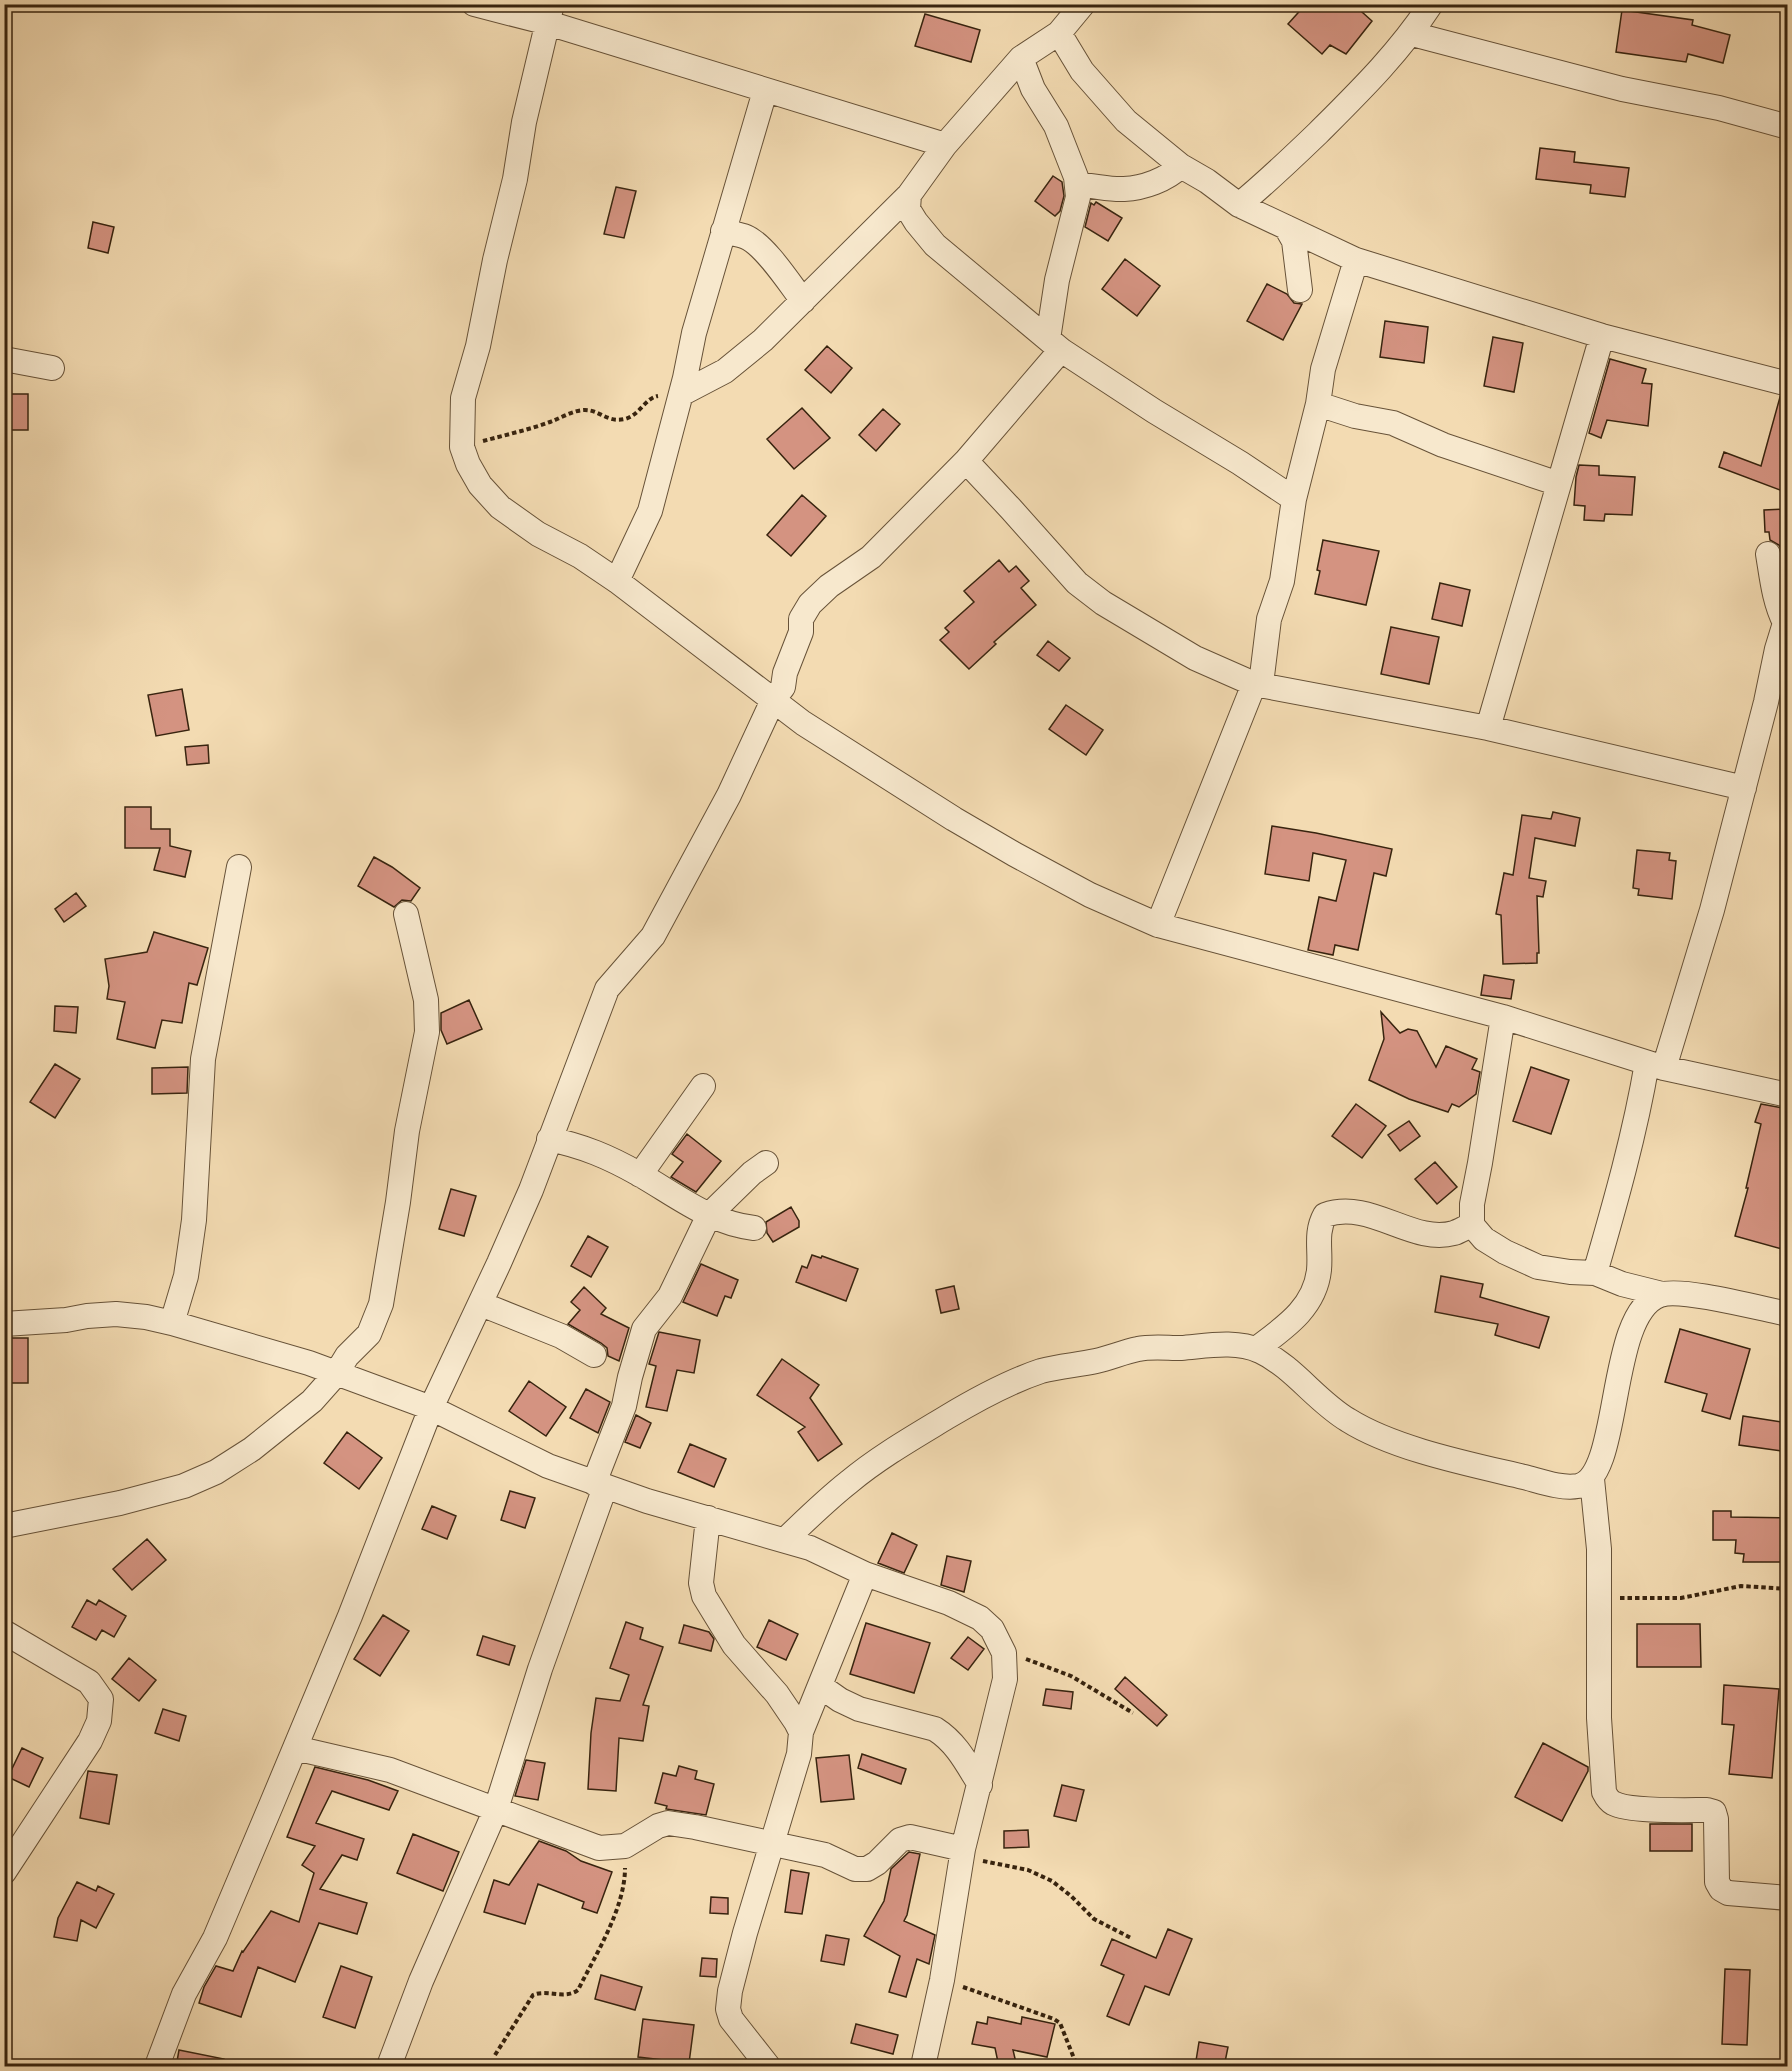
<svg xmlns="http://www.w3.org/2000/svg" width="1792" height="2071" font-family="'Libre Caslon Text',serif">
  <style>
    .building { fill: #d49381; stroke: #38240f; stroke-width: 1.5 }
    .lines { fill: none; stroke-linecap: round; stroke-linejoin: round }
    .minor-casing { stroke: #675238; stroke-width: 26 }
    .path { stroke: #38240f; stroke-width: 4; stroke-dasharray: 4.5 3; stroke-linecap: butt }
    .minor { stroke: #f7e8cd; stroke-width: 24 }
  </style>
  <rect width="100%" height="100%" fill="#f3dbb2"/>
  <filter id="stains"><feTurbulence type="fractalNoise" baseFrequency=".00333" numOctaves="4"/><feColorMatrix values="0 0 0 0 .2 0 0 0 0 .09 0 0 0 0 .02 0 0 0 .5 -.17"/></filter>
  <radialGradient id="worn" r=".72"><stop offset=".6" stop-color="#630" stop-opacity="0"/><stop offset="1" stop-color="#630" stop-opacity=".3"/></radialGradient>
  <path class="building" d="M1306 4H1353L1372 21 1346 54 1330 45 1322 54 1288 24Z
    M1622 10 1693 20 1692 25 1730 35 1723 63 1688 54 1686 62 1616 52Z
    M925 14 980 30 971 62 915 46Z
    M1540 148 1575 152 1574 162 1629 168 1625 197 1590 193 1591 185 1536 179Z
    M1053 176 1062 182 1064 196 1060 211 1055 216 1035 201Z
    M616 187 636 191 624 238 604 234Z
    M1096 202 1122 218 1108 241 1085 227 1091 203 1094 205Z
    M93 222 114 227 108 253 88 248Z
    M1125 259 1160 286 1137 316 1102 289Z
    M1267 284 1287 294 1294 303 1302 304 1283 340 1247 321Z
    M1385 321 1428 327 1424 363 1380 357Z
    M1493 337 1523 343 1514 392 1484 386Z
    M827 346 852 368 831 393 805 370Z
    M1610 359 1646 369 1642 383 1652 384 1648 426 1607 420 1601 438 1589 433Z
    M4 394H28V430H4Z
    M1780 397 1788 398V493L1719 467 1724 452 1761 466Z
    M802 408 830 438 794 469 767 439Z
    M883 409 900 424 876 451 859 435Z
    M1579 465 1599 466V475L1635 477 1632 515 1605 514 1604 521 1584 520 1585 506 1574 505 1576 477Z
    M802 495 826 516 791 556 767 535Z
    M1788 509V550H1782L1779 545 1770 540 1769 532H1765L1764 510Z
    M1323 540 1379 551 1366 605 1315 594 1320 571 1317 570Z
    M999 560 1009 572 1016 566 1029 581 1021 588 1036 605 994 642 996 644 969 669 940 640 949 632 945 628 974 602 964 591Z
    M1440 583 1470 590 1462 626 1432 619Z
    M1391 627 1439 637 1429 684 1381 674Z
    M1048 641 1070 658 1059 671 1037 655Z
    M182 689 189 730 156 736 148 695Z
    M1066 705 1103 730 1086 755 1049 729Z
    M208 745 209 763 187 765 185 747Z
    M125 807H151V829H170V846L191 851 185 877 154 870 160 848H125Z
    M1553 812 1580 818 1575 846 1535 838 1529 878 1546 881 1543 897 1537 896 1539 953H1537V963L1503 964 1501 915 1496 914 1504 873 1513 875 1522 815 1551 819Z
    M1272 826 1316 833 1392 849 1386 876 1374 873 1358 950 1335 945 1333 955 1308 950 1319 897 1336 901 1346 860 1313 853 1309 881 1265 874Z
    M1637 850 1670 853 1669 860 1676 861 1672 899 1638 895 1639 889 1633 888Z
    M374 857 392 867 420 888 411 901 402 900 394 907 358 886Z
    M76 893 86 906 64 922 55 909Z
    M154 932 208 948 197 985 189 983 182 1023 162 1020 155 1048 117 1039 125 1002 107 999 109 986 105 959 147 952Z
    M1484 975 1514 980 1511 999 1481 995Z
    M469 1000 482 1029 447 1044 441 1030V1013Z
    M55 1006 78 1007 76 1033 54 1031Z
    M1381 1012 1400 1033 1408 1029 1417 1031 1436 1067 1446 1046 1477 1059 1472 1069 1480 1072 1476 1094 1459 1107 1452 1104 1448 1112 1409 1099 1369 1080 1384 1039Z
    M55 1064 80 1079 55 1118 30 1102Z
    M188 1067 187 1093 152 1094V1068Z
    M1531 1067 1569 1080 1551 1134 1513 1121Z
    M1356 1104 1386 1126 1362 1158 1332 1136Z
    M1761 1104 1788 1109V1231L1782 1249 1735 1236 1748 1188H1746L1761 1124 1755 1122Z
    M1409 1121 1420 1136 1400 1151 1388 1135Z
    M687 1134 721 1161 696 1192 671 1177 683 1162 672 1154Z
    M1435 1162 1457 1187 1437 1204 1415 1179Z
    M451 1189 476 1196 464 1236 439 1229Z
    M791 1207 799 1221V1227L773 1242 767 1233 766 1222Z
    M588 1236 608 1247 591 1277 571 1266Z
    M812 1255 821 1258 822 1256 858 1269 846 1301 796 1282 802 1266 807 1268Z
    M701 1264 738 1280 731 1298 725 1296 717 1316 683 1302Z
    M1441 1276 1483 1284 1480 1297 1549 1317 1539 1348 1495 1335 1498 1324 1435 1312Z
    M954 1286 959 1309 941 1313 936 1290Z
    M584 1287 606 1308 601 1314 629 1328 619 1361 608 1356 607 1348 601 1343 568 1324 580 1310 571 1302Z
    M1680 1329 1750 1349 1730 1419 1702 1411 1707 1394 1665 1382Z
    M659 1332 700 1340 694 1373 677 1370 667 1411 646 1407 656 1366 649 1364Z
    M8 1338H28V1383H4V1363H8Z
    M782 1359 819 1385 810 1398 842 1444 818 1461 798 1432 805 1427 757 1395Z
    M529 1381 566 1407 546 1436 509 1411Z
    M586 1389 610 1402 598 1433 570 1418Z
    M636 1415 651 1423 640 1448 625 1442Z
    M1743 1416 1788 1423V1452L1739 1445Z
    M347 1432 382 1458 359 1489 324 1463Z
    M690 1444 726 1459 714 1487 678 1472Z
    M510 1491 535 1498 525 1528 501 1520Z
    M432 1506 456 1516 447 1539 422 1529Z
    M1713 1511H1731V1517L1788 1518V1562H1743L1744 1554 1735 1553 1736 1540H1713Z
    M892 1533 917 1545 904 1573 878 1563Z
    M147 1539 166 1560 132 1590 113 1569Z
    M947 1556 971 1561 964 1592 941 1585Z
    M87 1600 96 1605 99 1600 126 1616 114 1637 102 1630 96 1640 72 1627Z
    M383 1615 409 1631 380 1676 354 1659Z
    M769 1620 798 1634 786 1660 757 1647Z
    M626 1622 643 1628 640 1639 663 1647 643 1705 649 1706 643 1741 619 1738 616 1791 588 1789 591 1733 596 1698 620 1701 629 1675 610 1668Z
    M866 1623 930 1643 914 1693 850 1674Z
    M1637 1624H1700L1701 1667H1637Z
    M684 1625 709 1632 714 1639 711 1651 679 1643Z
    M483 1636 515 1646 509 1665 477 1655Z
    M968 1637 984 1649 968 1670 951 1658Z
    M129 1658 156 1680 139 1701 112 1679Z
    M1125 1677 1167 1715 1157 1726 1115 1689Z
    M1724 1685 1779 1689 1772 1778 1729 1774 1734 1725 1722 1724Z
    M1046 1689 1073 1692 1071 1709 1043 1705Z
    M163 1709 186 1716 179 1741 155 1733Z
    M1543 1743 1588 1767V1771L1562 1821 1515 1797Z
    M22 1748 43 1758 29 1787 8 1777Z
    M862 1754 906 1769 901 1784 858 1768Z
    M849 1755 854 1799 821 1802 816 1758Z
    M526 1760 545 1763 538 1800 515 1796Z
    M679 1766 697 1771 695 1779 714 1784 706 1815 666 1809 667 1806 655 1803 663 1773 676 1776Z
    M315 1767 368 1780 398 1791 389 1810 332 1791 316 1823 364 1839 357 1860 342 1855 320 1889 367 1903 357 1934 319 1923 295 1982 258 1967 241 2017 199 2003 204 1987 216 1966 233 1971 242 1951 243 1952 271 1911 299 1922 314 1873 302 1865 315 1846 287 1837Z
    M88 1771 117 1775 109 1824 80 1818Z
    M1062 1785 1084 1790 1076 1821 1054 1816Z
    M1650 1824H1692V1851H1650Z
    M1028 1830 1029 1847 1004 1848V1831Z
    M413 1834 459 1852 443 1891 397 1873Z
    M539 1841 566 1851 581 1861 612 1872 597 1913 582 1908 584 1902 538 1884 525 1924 484 1912 494 1880 509 1885Z
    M909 1852 920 1854 907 1915 904 1921 935 1935 929 1964 917 1959 906 1997 889 1992 900 1956 864 1936 884 1901 891 1869Z
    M791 1870 809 1873 802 1914 785 1912Z
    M77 1882 96 1891 98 1886 114 1894 96 1928 81 1920 77 1941 54 1937 58 1918Z
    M711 1897 728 1898V1914L710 1913Z
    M1168 1929 1192 1939 1169 1995 1145 1986 1129 2025 1107 2016 1124 1975 1101 1965 1112 1939 1156 1958Z
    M826 1935 849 1939 844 1965 821 1961Z
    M702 1958 717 1959 716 1977 700 1976Z
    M341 1966 372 1977 355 2028 323 2017Z
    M1725 1969 1750 1970 1747 2045 1722 2044Z
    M601 1975 642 1987 635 2010 595 1999Z
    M988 2017 1021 2024 1022 2017 1055 2024 1047 2057 1013 2050 1017 2067H999L995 2048 972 2044 977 2022 987 2024Z
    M643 2019 694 2025 689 2063 638 2057Z
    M856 2024 898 2035 893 2054 851 2043Z
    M1199 2042 1228 2047 1224 2067H1195Z
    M179 2050 224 2059 223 2067H176Z"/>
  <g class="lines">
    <g class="minor-casing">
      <path id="minor" d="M474 4 548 23 945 145
        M552 4 524 122 515 179 495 260 478 346 463 398 462 447 468 464 480 485 500 507 538 534 580 556 617 581 803 723 954 819 1014 854 1090 895 1158 925 1503 1017 1664 1068 1788 1095
        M1083 4 1059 33 1021 58 945 145 909 195 908 209 916 222 935 245 1061 350 1154 411 1240 463 1294 499 1282 581 1269 619 1262 676 1254 684 1158 925
        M1059 33 1082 71 1126 121 1181 166 1207 181 1239 205 1356 260 1602 336 1788 384
        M1412 34 1622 89 1719 108 1788 127
        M1021 58 1033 89 1056 126 1076 177 1078 197 1057 280 1048 339
        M1077 185C1093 185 1109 190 1124 189 1144 188 1166 180 1181 166
        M1239 205C1267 182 1292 158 1318 133 1359 92 1399 53 1431 4
        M1286 227 1294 241 1300 290
        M723 231C730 233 739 234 746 237 765 245 790 284 803 301
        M1061 350 966 461 1011 509 1077 583 1103 603 1195 658 1254 684 1488 728 1744 788
        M4 359 52 368
        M681 394 725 371 763 340 909 195
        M1318 404 1355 416 1393 423 1443 445 1559 484
        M1294 499 1318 404 1323 369 1356 260
        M1768 554C1772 578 1774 601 1785 623
        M617 581 650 511 685 378 694 333 765 91
        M1488 728 1602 336
        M1503 1017 1480 1163 1472 1204V1225L1484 1239 1505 1252 1538 1267 1570 1272 1595 1273 1622 1284 1662 1294
        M1664 1068 1712 910 1766 702 1777 649 1785 623 1788 621
        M549 1139C583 1146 609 1157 639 1174 676 1195 710 1223 754 1228
        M640 1175 703 1086
        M1595 1273C1615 1204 1635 1134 1647 1063
        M481 1304 561 1336 594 1355
        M172 1323 186 1276 194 1220 203 1059 239 867
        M4 1324 66 1320 87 1316 116 1314 146 1317 172 1323 309 1363 431 1408 548 1466 647 1501 810 1548 865 1574 949 1603 980 1618 992 1629 1004 1653 1005 1679 963 1849 942 1980 923 2066
        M1256 1349C1284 1328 1315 1308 1319 1270 1321 1250 1315 1233 1325 1215 1371 1199 1412 1245 1454 1233 1460 1231 1466 1227 1472 1225
        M1592 1479 1599 1549V1718L1604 1792C1606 1796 1609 1801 1613 1803 1629 1812 1687 1810 1707 1810L1714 1812 1716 1819 1717 1882 1721 1889 1728 1893 1788 1898
        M594 1483 624 1406 630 1377 644 1329 670 1296 709 1215 752 1173 766 1163
        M708 1518 701 1583 704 1596 734 1645 777 1694 796 1722 801 1732 799 1754 745 1933 730 1991 728 2009 731 2019 768 2066
        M4 1526 120 1503 184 1486 216 1472 252 1449 312 1401 336 1374 347 1356 369 1334 381 1304 398 1202 407 1131 427 1032 426 1000 406 914
        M785 1540C806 1520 826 1500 849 1482 879 1457 914 1437 947 1417 977 1399 1008 1382 1041 1371 1059 1366 1078 1365 1096 1361 1110 1358 1123 1352 1138 1349 1151 1346 1167 1348 1181 1348 1207 1346 1235 1340 1260 1351 1294 1367 1316 1401 1348 1420 1394 1449 1469 1464 1524 1477 1540 1481 1561 1489 1578 1486 1623 1477 1606 1314 1660 1295 1681 1287 1762 1309 1788 1314
        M4 1632 89 1682 101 1699 99 1721 90 1741 4 1872
        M820 1686 840 1700 859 1709 935 1729C957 1743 967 1764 980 1785
        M801 1732 865 1574
        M295 1748 390 1770 599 1848 625 1846 658 1826 668 1823 695 1827 825 1855 855 1869H867L877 1863 900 1840 910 1837 963 1849
        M157 2066 184 1994 215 1938 272 1803 350 1616 431 1408 499 1263 531 1190 607 989 653 936 729 795 773 700 783 687 785 673 801 632V619L810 604 829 586 871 557 966 461
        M389 2066 421 1981 496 1809 540 1669 605 1487"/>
    </g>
    <path class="path" d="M483 441C505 435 528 430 550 422 561 418 573 410 585 410 600 410 607 423 625 419 640 415 645 398 658 396
      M1620 1598H1681L1741 1586 1788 1589
      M1026 1659 1071 1676 1133 1713
      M983 1861 1028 1870 1052 1881 1071 1896 1094 1919 1131 1938
      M963 1987 1054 2019 1060 2023 1077 2066
      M495 2055 533 1995C547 1989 565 2000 578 1990 596 1954 625 1908 625 1868"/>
    <use href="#minor" class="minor"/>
  </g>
  <rect width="1792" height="2071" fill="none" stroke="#f3dbb2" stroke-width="24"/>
  <rect x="6" y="6" width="1780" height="2059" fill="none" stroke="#38240f" stroke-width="3"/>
  <rect x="12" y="12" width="1768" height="2047" fill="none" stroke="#38240f" stroke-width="1.5"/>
  <rect width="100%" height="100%" filter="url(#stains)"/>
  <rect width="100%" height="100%" fill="url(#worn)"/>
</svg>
